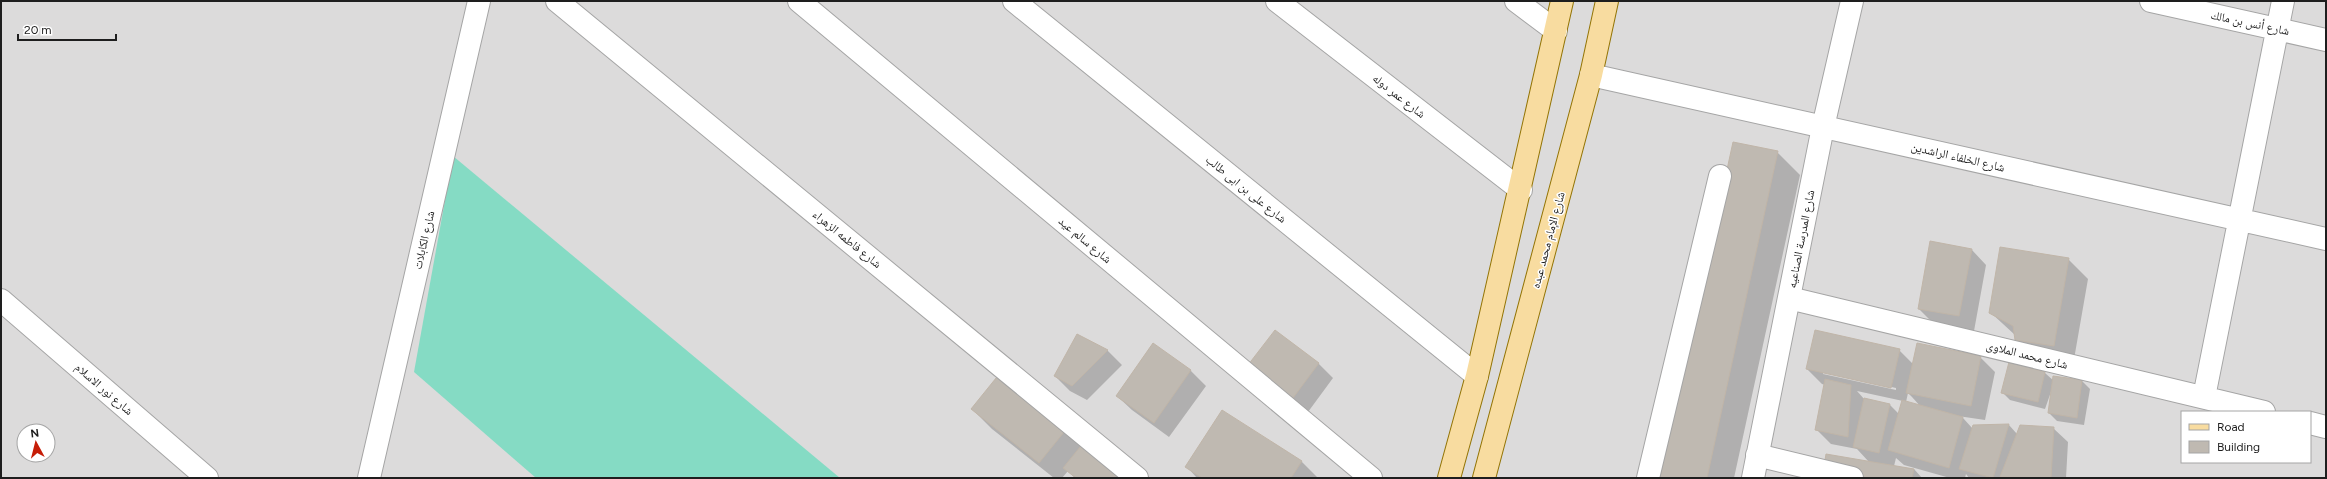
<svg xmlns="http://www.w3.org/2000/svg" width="2327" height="479" font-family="Figtree,'Noto Naskh Arabic',sans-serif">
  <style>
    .residential { fill: #dcdbdb; fill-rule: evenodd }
    .pitch { fill: #85dbc4 }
    .shadow { fill: #0003; fill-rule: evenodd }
    .building { fill: #bfb9b1; stroke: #c0b5a8 }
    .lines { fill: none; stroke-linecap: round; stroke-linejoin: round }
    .minor-casing { stroke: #a5a5a5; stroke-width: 24 }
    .major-casing { stroke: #937405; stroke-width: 24 }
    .minor { stroke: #fff; stroke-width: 22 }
    .major { stroke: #f8dca0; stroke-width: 22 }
    .labels { text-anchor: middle; stroke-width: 3; stroke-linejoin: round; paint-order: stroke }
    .street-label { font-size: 12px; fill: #1e1e1e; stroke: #fff }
  </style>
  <rect width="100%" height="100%" fill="#efede5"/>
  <path class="residential" d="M1 1H2326V478H1ZM2182 412H2310V462H2182ZM24 431H48V455H24Z"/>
  <path class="pitch" d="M453 156 840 478H536L414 372Z"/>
  <path class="shadow" d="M1777 152 1800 175 1734 478H1661Z
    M1972 250 1986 265 1974 331 1933 323 1919 309Z
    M2068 259 2088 279 2073 365 2036 359 2016 339 2015 335 1990 312Z
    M1153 344 1191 371 1206 386 1169 437 1132 410 1117 396Z
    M1107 350 1122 365 1087 400 1070 391 1055 376Z
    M1899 350 1913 364 1980 357 1995 372 1985 420 1951 415 1963 418 1973 429 1974 426 2009 425 2017 434 2053 428 2068 442 2066 478H1969L1966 474 1965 478H1950L1904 465 1896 458 1894 466 1914 469 1922 478H1823L1869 462 1857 449 1831 444 1816 429 1825 385 1822 384 1807 369ZM1823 372 1896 388V390L1823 374ZM1857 391 1903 401 1899 414 1890 405 1865 400ZM1908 393 1912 397 1921 407 1906 402Z
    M1009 363 1149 478H1075L1068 471 1062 478H1054L992 429 972 409Z
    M1318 363 1333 378 1308 412 1265 379Z
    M2045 373 2054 381V377L2082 381 2090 389 2084 425 2057 421 2049 413 2053 386 2045 409 2010 400 2002 392Z
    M1223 412 1302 462 1318 478H1197L1187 467Z"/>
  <path class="building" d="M1733 142 1778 151 1707 478H1660Z
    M1930 241 1972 249 1959 316 1918 309Z
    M2000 247 2069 258 2054 346 2015 340 2013 326 1989 313Z
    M1275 330 1319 363 1293 398 1248 365Z
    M1815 330 1900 349 1891 388 1806 369Z
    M1077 334 1108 350 1072 386 1054 376Z
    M1153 343 1191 370 1154 423 1116 396Z
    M1917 343 1981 356 1971 406 1906 393Z
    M1009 362 1077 416 1039 463 971 409Z
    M2009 362 2045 372 2038 402 2001 393Z
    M2053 376 2082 380 2077 418 2048 413Z
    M1825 379 1851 385 1848 437 1815 430Z
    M1864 398 1890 404 1879 453 1853 447Z
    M1902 400 1963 417 1949 468 1888 450Z
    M1222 410 1302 461 1291 478H1202L1185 467Z
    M2009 424 1993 478 1959 469 1973 425Z
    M2020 425 2054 427 2051 478 2000 477Z
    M1093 431 1150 478H1076L1063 468Z
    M1826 454 1914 469 1912 478H1822Z"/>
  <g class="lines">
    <g class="minor-casing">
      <path id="minor" d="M557 1 1137 478
        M799 1 1371 478
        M1014 1 1477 376
        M1277 1 1521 190
        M1516 1 1556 31
        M2151 1 2326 40
        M1591 75 2326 239
        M1789 298 2264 412
        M1 300 207 478
        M2204 397 2283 1
        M2310 423 2326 427
        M1757 455 1852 478
        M369 478 479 1
        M1648 478 1720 176
        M1753 478 1823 127 1852 1"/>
    </g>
    <g class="major-casing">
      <path id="major" d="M1449 478 1477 376 1562 1
        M1484 478 1591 75 1607 1"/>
    </g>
    <use href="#minor" class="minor"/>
    <use href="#major" class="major"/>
  </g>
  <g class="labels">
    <g class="street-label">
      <text transform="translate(2250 23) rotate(12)" y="4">شارع أنس بن مالك</text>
      <text transform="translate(1399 96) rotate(38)" y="4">شارع عمر دوله</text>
      <text transform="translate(1958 157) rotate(13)" y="4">شارع الخلفاء الراشدين</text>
      <text transform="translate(1246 189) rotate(39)" y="4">شارع على بن ابى طالب</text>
      <text transform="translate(847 239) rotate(39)" y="4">شارع فاطمه الزهراء</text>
      <text transform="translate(1801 239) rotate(-79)" y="4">شارع المدرسة الصناعيه</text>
      <text transform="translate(424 240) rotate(-77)" y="4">شارع الكابلات</text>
      <text transform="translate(1085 240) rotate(40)" y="4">شارع سالم عيد</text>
      <text transform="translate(1548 240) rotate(-75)" y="4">شارع الإمام محمد عبده</text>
      <text transform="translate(2027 355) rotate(14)" y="4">شارع محمد الملاوى</text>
      <text transform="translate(104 389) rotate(41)" y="4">شارع نور الاسلام</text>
    </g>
  </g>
  <rect width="2327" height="479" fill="none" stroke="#1e1e1e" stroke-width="4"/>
  <rect x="2181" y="411" width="130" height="52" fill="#ffffff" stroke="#a5a5a5"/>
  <rect x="2189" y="424" width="20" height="6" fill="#f8dca0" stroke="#a5a5a5"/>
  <text x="2217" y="431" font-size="12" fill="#1e1e1e">Road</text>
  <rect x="2189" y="441" width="20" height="12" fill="#bfb9b1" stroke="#a5a5a5"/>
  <text x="2217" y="451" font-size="12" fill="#1e1e1e">Building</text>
  <g transform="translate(36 443) rotate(353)"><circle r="19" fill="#ffffff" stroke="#a5a5a5"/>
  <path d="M0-3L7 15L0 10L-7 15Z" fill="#c61d07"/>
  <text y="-6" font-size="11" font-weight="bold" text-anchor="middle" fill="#1e1e1e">N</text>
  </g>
  <path d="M18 34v6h98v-6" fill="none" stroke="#1e1e1e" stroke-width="2"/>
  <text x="24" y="34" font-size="12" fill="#1e1e1e" stroke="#ffffff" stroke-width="3" paint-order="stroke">20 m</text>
</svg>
